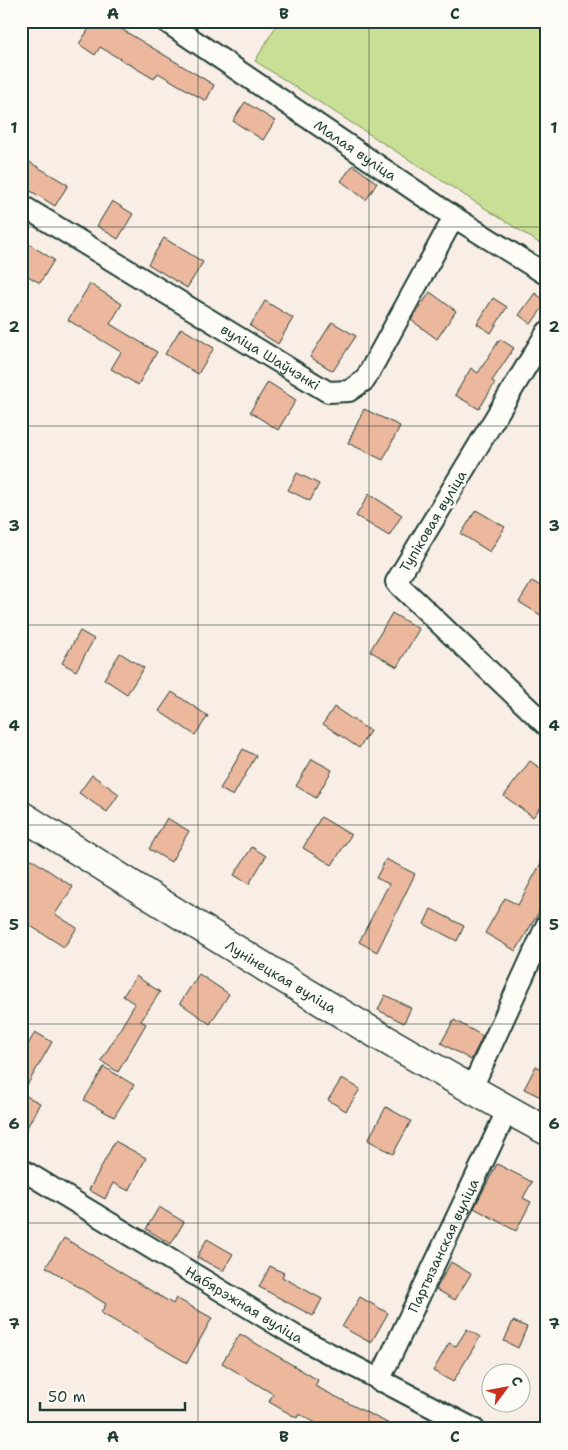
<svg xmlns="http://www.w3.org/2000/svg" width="568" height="1450" font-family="'Shantell Sans',sans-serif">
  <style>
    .green { fill: #c9df95; stroke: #748e64 }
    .building { fill: #ebb79d; stroke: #1f3d34 }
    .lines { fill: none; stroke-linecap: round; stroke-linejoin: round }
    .street-casing { stroke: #1f3d34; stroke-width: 24 }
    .primary-casing { stroke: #1f3d34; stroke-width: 31 }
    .street { stroke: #fdfcf7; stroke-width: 20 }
    .primary { stroke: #fdfcf7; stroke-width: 28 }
    .grid { fill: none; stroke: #1f3d34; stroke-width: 1; stroke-opacity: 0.55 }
    .labels { text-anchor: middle; stroke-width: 5; stroke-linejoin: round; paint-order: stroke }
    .street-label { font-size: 14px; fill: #1f3d34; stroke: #fdfcf7 }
    .neatline { fill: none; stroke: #1f3d34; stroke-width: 2 }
    .grid-label { font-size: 16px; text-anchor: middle; font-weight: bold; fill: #1f3d34 }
  </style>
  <rect width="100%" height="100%" fill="#f9eee5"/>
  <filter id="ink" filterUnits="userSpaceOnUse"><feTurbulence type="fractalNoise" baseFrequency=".02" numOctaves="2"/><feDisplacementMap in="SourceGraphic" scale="10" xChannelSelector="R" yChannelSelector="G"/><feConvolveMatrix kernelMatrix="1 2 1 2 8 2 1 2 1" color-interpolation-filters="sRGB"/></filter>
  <g filter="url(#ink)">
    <path class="green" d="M279 21H547V248L255 61Z"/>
    <path class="building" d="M94 21H108L214 85 206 101 158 73 154 79 100 47 95 55 79 44Z
      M245 102 275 121 263 140 233 121Z
      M21 157 68 185 55 206 21 185Z
      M353 165 377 183 366 200 341 181Z
      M112 201 133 214 118 239 97 226Z
      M164 238 203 262 187 288 148 264Z
      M29 244 54 260 40 283 21 272V256Z
      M90 284 122 304 110 324 157 352 138 385 111 369 121 352 68 320Z
      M430 292 456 311 437 339 411 320Z
      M535 293 547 302 531 324 519 315Z
      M493 298 507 307 491 333 477 324Z
      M265 301 293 318 278 344 250 326Z
      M332 322 356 336 333 371 310 357Z
      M181 328 214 348 198 374 165 354Z
      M500 339 514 348 492 381 495 383 479 409 455 395 471 368 478 373Z
      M268 382 296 400 278 430 250 412Z
      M364 409 400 426 383 460 348 443Z
      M297 473 319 484 310 501 288 490Z
      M369 494 402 515 389 536 356 516Z
      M476 510 505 527 490 552 461 534Z
      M532 581 547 590V619L519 602Z
      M392 613 419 629 397 667 370 651Z
      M80 631 94 639 76 671 62 663Z
      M120 653 144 668 127 694 104 679Z
      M172 692 208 716 195 735 159 711Z
      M334 707 370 731 359 748 323 724Z
      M243 749 256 756 233 796 220 789Z
      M312 759 332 770 316 798 296 786Z
      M530 761 547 773V799L533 817 504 796Z
      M92 775 119 794 107 812 79 793Z
      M321 817 351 835 332 865 303 848Z
      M167 818 189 831 171 862 149 849Z
      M252 847 266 856 249 884 234 875Z
      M21 852 73 887 55 914 77 928 64 947 21 920Z
      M547 852V898L516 951 485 933 505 898 518 905Z
      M386 859 415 874 377 952 359 942 389 884 376 878Z
      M431 909 464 926 457 941 424 924Z
      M199 974 229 994 210 1024 180 1003Z
      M136 976 160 992 141 1021 146 1024 118 1072 101 1061 135 1004 123 996Z
      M385 995 411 1008 404 1023 378 1010Z
      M454 1020 483 1036 471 1060 441 1043Z
      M35 1032 52 1042 22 1094 40 1103 21 1139V1057Z
      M536 1066 547 1072V1100L524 1089Z
      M104 1067 134 1085 114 1117 84 1100Z
      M342 1078 360 1089 346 1111 328 1100Z
      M386 1107 411 1121 393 1154 368 1140Z
      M115 1141 146 1158 129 1191 113 1183 105 1199 89 1190Z
      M497 1164 532 1182 523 1198 531 1202 516 1231 474 1208Z
      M159 1207 184 1222 171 1244 146 1229Z
      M64 1238 173 1304 176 1298 212 1318 187 1363 101 1313 106 1304 46 1267Z
      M207 1239 233 1254 223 1271 197 1257Z
      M451 1262 471 1274 455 1300 436 1289Z
      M270 1266 284 1273 282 1277 322 1299 313 1316 259 1287Z
      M360 1297 388 1313 371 1343 342 1327Z
      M513 1321 527 1327 518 1348 504 1341Z
      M467 1329 480 1337 453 1382 433 1371 449 1343 456 1346Z
      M240 1334 318 1380 315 1386 399 1429H327L299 1414 297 1418 269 1402 273 1394 222 1363Z"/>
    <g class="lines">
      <g class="street-casing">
        <g id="street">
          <path id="s1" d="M165 21 454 217 547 275"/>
          <path id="s2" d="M21 205 328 392 349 391 365 380 454 217"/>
          <path d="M547 332 396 582 547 726"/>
          <path d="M471 1090 547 924"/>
          <path id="s3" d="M21 1169 294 1335 474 1429"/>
          <path id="s4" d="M379 1381 508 1109"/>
        </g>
      </g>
      <g class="primary-casing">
        <g id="primary">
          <path id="s5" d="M21 815C194 924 367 1033 547 1131"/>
        </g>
      </g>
      <use href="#street" class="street"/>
      <use href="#primary" class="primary"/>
    </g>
  </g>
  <path class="grid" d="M198 21V1429M369 21V1429M21 227H547M21 426H547M21 625H547M21 825H547M21 1024H547M21 1223H547"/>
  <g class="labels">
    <g class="street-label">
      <text dy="5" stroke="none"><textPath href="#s1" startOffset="230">Малая вуліца</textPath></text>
      <text dy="5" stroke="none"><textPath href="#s2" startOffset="292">вуліца Шаўчэнкі</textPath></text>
      <text transform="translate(433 521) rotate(-59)" y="5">Тупіковая вуліца</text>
      <text dy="5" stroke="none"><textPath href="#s5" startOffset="306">Лунінецкая вуліца</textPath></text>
      <text dy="5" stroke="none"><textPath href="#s4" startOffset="150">Партызанская вуліца</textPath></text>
      <text dy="5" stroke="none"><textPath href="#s3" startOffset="261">Набярэжная вуліца</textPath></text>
    </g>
  </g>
  <rect width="568" height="1450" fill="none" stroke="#fdfcf7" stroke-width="55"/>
  <g transform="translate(506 1388) rotate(58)"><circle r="24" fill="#fdfcf7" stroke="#a4b0a9"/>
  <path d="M0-4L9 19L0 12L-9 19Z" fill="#c8321e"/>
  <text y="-8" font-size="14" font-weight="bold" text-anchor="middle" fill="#1f3d34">С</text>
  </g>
  <path d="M40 1402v8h145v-8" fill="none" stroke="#1f3d34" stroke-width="2.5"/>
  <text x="48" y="1402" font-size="15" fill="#1f3d34" stroke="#fdfcf7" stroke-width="4" paint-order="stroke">50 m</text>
  <rect x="28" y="28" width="512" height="1394" class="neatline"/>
  <g class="grid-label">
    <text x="113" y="19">A</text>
    <text x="284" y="19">B</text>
    <text x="455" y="19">C</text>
    <text x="14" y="133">1</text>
    <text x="554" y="133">1</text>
    <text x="14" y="332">2</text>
    <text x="554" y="332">2</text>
    <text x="14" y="531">3</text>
    <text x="554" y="531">3</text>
    <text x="14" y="731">4</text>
    <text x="554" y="731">4</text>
    <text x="14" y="930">5</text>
    <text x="554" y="930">5</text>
    <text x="14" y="1129">6</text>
    <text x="554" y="1129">6</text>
    <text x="14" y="1329">7</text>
    <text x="554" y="1329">7</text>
    <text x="113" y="1442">A</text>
    <text x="284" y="1442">B</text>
    <text x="455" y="1442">C</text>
  </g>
</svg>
